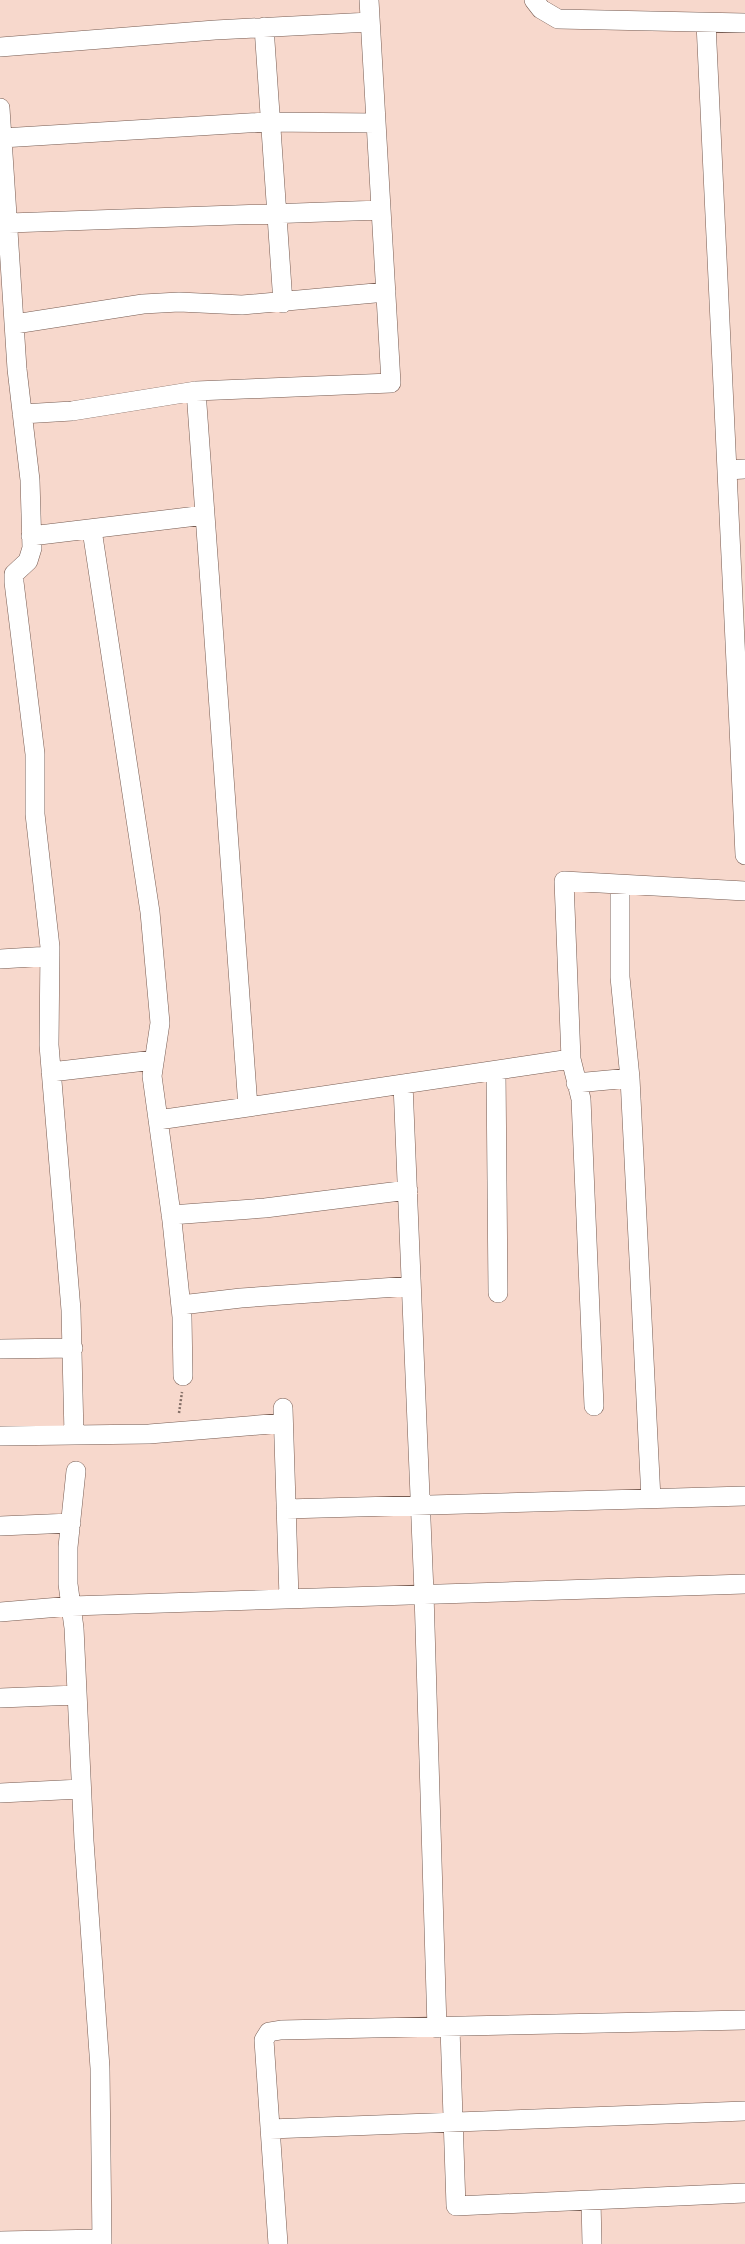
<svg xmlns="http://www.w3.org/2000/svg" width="745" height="2244" font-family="Overpass,sans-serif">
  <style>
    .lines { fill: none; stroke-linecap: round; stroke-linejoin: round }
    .street-casing { stroke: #765b51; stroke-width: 20 }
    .path { stroke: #836f67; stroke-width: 2.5; stroke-dasharray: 2 2; stroke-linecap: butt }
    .street { stroke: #fff; stroke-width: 19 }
  </style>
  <rect width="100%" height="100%" fill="#f7d8cc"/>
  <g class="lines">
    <g class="street-casing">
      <path id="street" d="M369 0 391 383 196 391 248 1107 571 1059 564 881 745 891
        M534 0 541 9 558 19 745 23
        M706 23 745 855
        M264 27 283 303
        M0 47 215 30 370 22
        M0 108 17 369 30 480 32 548 28 561 14 574V582L35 754V814L50 947 49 1045 71 1310 74 1435
        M2 138 265 122 376 123
        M9 223 381 210
        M15 324 143 304 179 302 242 305 386 292
        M22 414 72 411 196 391
        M727 470 745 469
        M92 530 150 912 160 1023 152 1076 172 1221 182 1317 183 1376
        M31 536 205 515
        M620 885V977L630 1078 651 1499
        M0 959 50 956
        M571 1059 581 1099 594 1406
        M496 1071 498 1293
        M51 1072 154 1060
        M576 1083 630 1078
        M403 1084 424 1593 437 2028
        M158 1120 248 1107
        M171 1215 265 1208 408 1190
        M181 1305 241 1298 411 1286
        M0 1349 73 1348
        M283 1408 289 1598
        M0 1436 149 1434 283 1423
        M76 1471 68 1547V1584L74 1628 84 1841 100 2068 102 2244
        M286 1509 745 1496
        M0 1526 71 1523
        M0 1612 72 1606 745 1584
        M0 1698 77 1695
        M0 1793 81 1789
        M450 2028 456 2206 745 2193
        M270 2129 745 2111
        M591 2200 592 2244
        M0 2241 102 2239
        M278 2244 264 2040 269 2032 281 2030 745 2020"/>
    </g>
    <path class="path" d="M179 1413 182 1392"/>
    <use href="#street" class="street"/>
  </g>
</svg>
